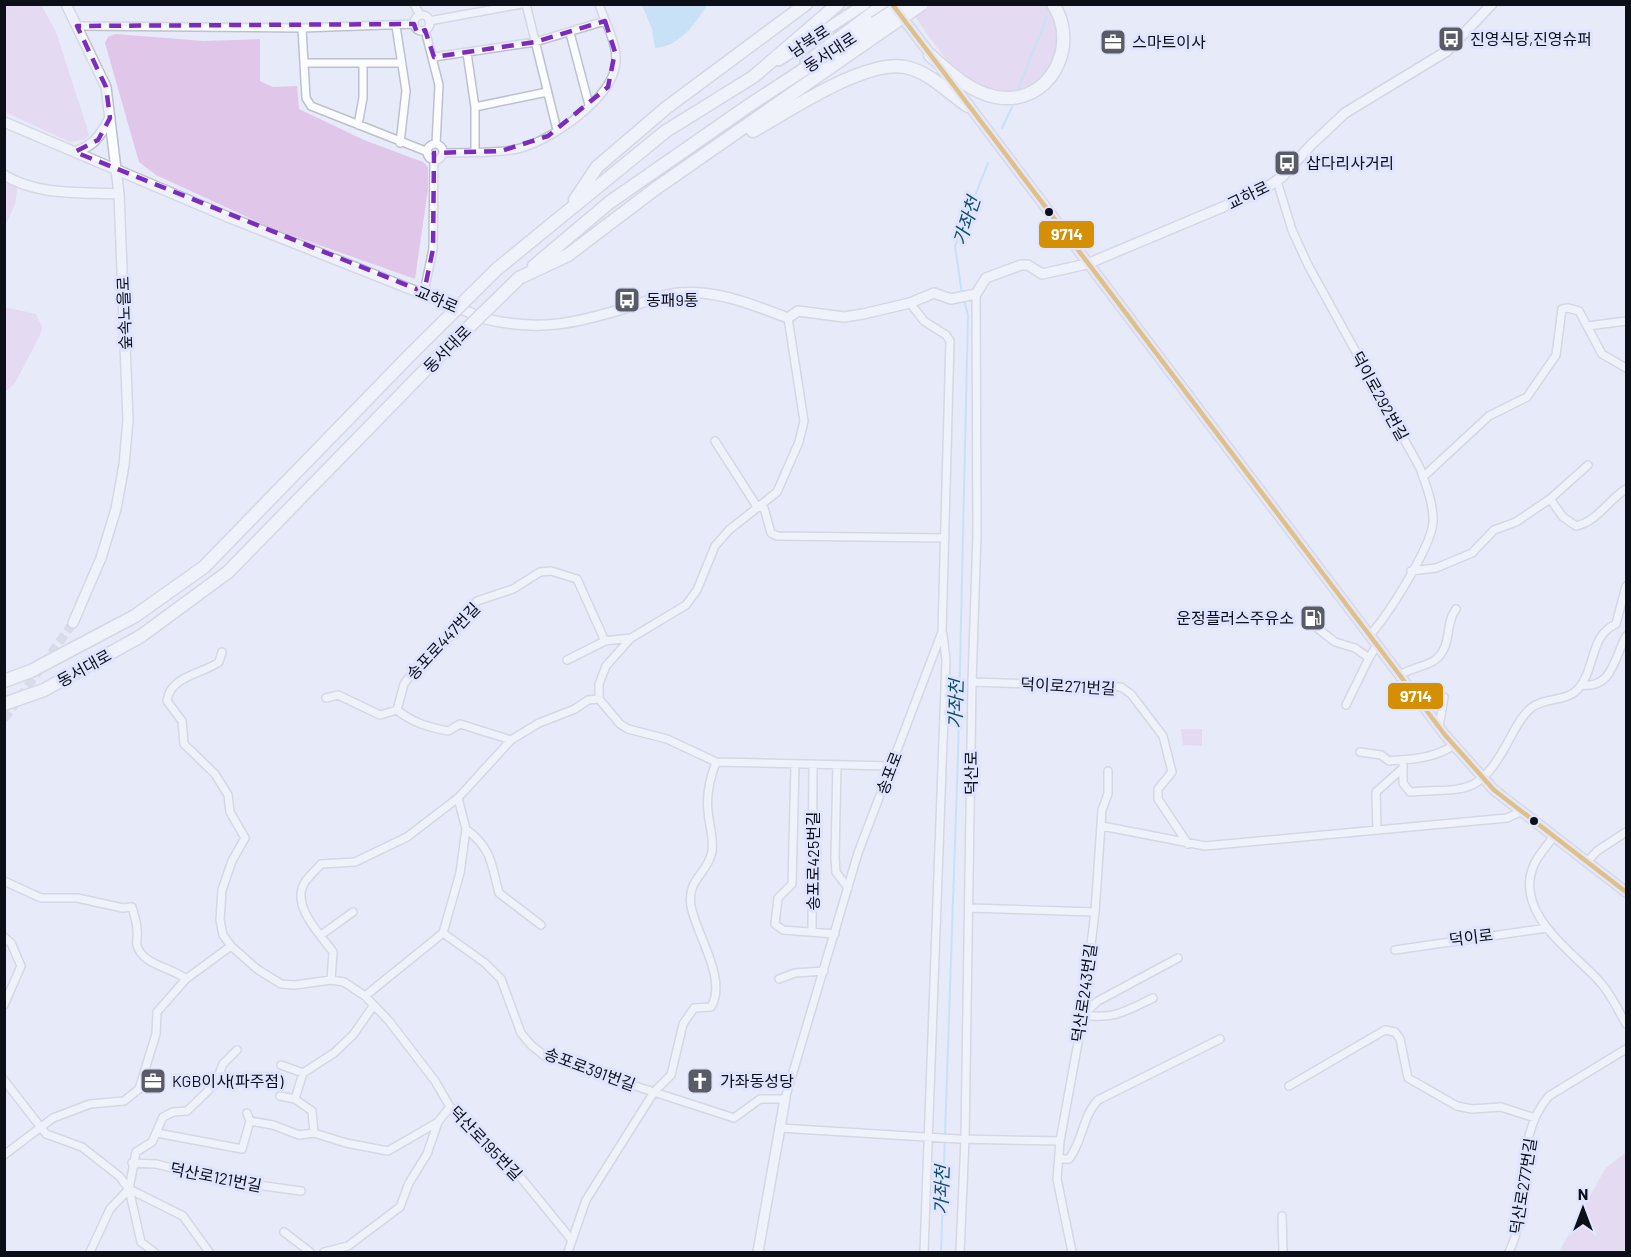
<svg xmlns="http://www.w3.org/2000/svg" width="1631" height="1257" font-family="Barlow,'Noto Sans KR',sans-serif">
  <style>
    .green { fill: #e0c7e9 }
    .water { fill: #a2d8f7 }
    .lines { fill: none; stroke-linecap: round; stroke-linejoin: round }
    .stream { stroke: #a2d8f7; stroke-width: 2 }
    .secondary-tunnel { stroke: #c6c9d6; stroke-width: 9; stroke-dasharray: 9 4.5; stroke-linecap: butt }
    .street-casing { stroke: #bec1cd; stroke-width: 10 }
    .secondary-casing { stroke: #bec1cd; stroke-width: 12 }
    .primary-casing { stroke: #bec1cd; stroke-width: 14 }
    .highway-casing { stroke: #bec1cd; stroke-width: 15 }
    .street { stroke: #fbfcfe; stroke-width: 7 }
    .secondary { stroke: #fbfcfe; stroke-width: 9 }
    .primary { stroke: #fbfcfe; stroke-width: 10 }
    .highway { stroke: #fbfcfe; stroke-width: 12 }
    .highway-bridge-casing { stroke: #bec1cd; stroke-width: 15; stroke-linecap: butt }
    .highway-bridge { stroke: #fbfcfe; stroke-width: 12 }
    .bus-1-casing { stroke: #e0e5ff; stroke-width: 9 }
    .bus-1 { stroke: #d48f04; stroke-width: 4.5 }
    .marked { fill: none; stroke: #7b2cbf; stroke-width: 4.5; stroke-dasharray: 12 8; stroke-linejoin: round }
    .bus-dot { fill: #0c0e18; stroke: #e0e5ff; stroke-width: 2 }
    .labels { text-anchor: middle; stroke-width: 6; stroke-linejoin: round; paint-order: stroke }
    .poi-label { font-size: 16px; fill: #0c0e18; stroke: #e0e5ff; text-anchor: start }
    .street-label { font-size: 16px; fill: #0c0e18; stroke: #e0e5ff }
    .water-label { font-size: 18px; font-style: italic; fill: #0c4d65; stroke: #e0e5ff }
    .line-badge { stroke: #e0e5ff; stroke-width: 2 }
    .badge-label { font-size: 16px; text-anchor: middle; font-weight: bold; fill: #fff }
  </style>
  <rect width="100%" height="100%" fill="#e7eaf8"/>
  <path class="green" d="M4 5H41L56 32 87 128 89 135 86 139 70 142 5 112Z
    M907 5H1055C1056 19 1061 37 1058 50 1048 90 999 107 967 80 943 60 925 30 907 5Z
    M115 34 204 41 260 39V81L273 87 297 86 299 109 364 140 423 162 428 167V189L415 279 271 228 156 175 139 162 105 43 108 37Z
    M5 175 18 183 15 204 5 226Z
    M4 307 36 314 42 327 40 335 15 383 5 392Z
    M1181 729H1202V746L1183 745Z
    M1626 1152V1252H1559L1605 1169Z"/>
  <path class="water" d="M642 5H707C696 23 679 47 655 48L652 29Z"/>
  <g class="lines">
    <path class="stream" d="M1018 89 1047 17
      M1002 128 1012 107
      M962 294 955 246 988 163
      M941 1252 958 755 968 315 964 300"/>
    <path class="secondary-tunnel" d="M4 719 73 623"/>
    <g class="street-casing">
      <path id="street" d="M414 4 420 15
        M526 4 557 130
        M414 23a8 8 0 1 1 16 0a8 8 0 1 1-16 0Z
        M429 21 522 4
        M77 26 302 28 414 24
        M396 26 406 91 400 143
        M302 28 306 98 311 106 428 152
        M425 30 439 85 436 144
        M570 33 589 105
        M467 53 475 107V152
        M434 57 535 42 605 21
        M304 63H401
        M475 107 547 92
        M358 125 363 98V63
        M427 152a8 8 0 1 1 16 0a8 8 0 1 1-16 0Z
        M443 153C467 152 493 154 517 149 550 142 614 98 616 62 617 42 605 23 599 4
        M1277 181 1292 230 1308 265 1420 468C1426 485 1434 505 1433 523 1430 549 1388 615 1370 635
        M424 292 433 249 434 160
        M1588 326 1626 321
        M715 441 756 505 764 508 771 533 777 536 945 538
        M1423 477 1489 416 1527 397 1556 355 1562 309 1568 308 1579 311 1602 354 1626 368
        M1550 499 1563 517 1576 526C1598 521 1607 501 1626 489
        M1411 571 1436 568 1472 553 1494 530 1516 522 1550 499 1588 465
        M1311 623 1335 642 1355 648 1369 658 1377 645
        M222 652 219 662C202 674 170 676 167 701L182 721 184 744 215 774 228 795 230 812 245 838 232 861 222 890 220 920 223 935 231 946 257 969 281 984 295 985 331 980 344 982 365 996 389 1021 435 1081 450 1107 522 1179 571 1239
        M567 660 605 641 631 638
        M1400 675C1411 668 1427 666 1435 660 1453 646 1444 625 1456 609
        M972 682 1121 687 1131 694 1163 736 1172 772 1158 789V799L1188 844
        M1581 685C1612 689 1614 659 1626 636
        M326 698 338 695 380 715 397 710C413 723 428 727 448 731L460 724 511 740
        M599 699V684L606 666 631 638 686 605 697 590 715 546 729 530 777 492 799 442 804 421 788 318
        M599 699 620 724 628 729 667 739 716 762 891 766
        M1346 705 1369 658
        M397 710 404 684 419 664 442 645 460 625 477 601 513 589 540 572 551 571 577 579 605 641
        M1439 727 1444 697
        M1360 752 1381 755 1389 761C1412 759 1433 759 1454 745
        M795 764 792 884 778 898 775 924 783 930 835 934
        M837 765 835 857 836 872 848 888
        M1403 768V783L1410 792C1467 788 1478 797 1508 742 1514 731 1521 716 1531 708 1544 697 1567 702 1578 689 1596 669 1589 636 1616 624L1626 586
        M1102 826 1205 846 1507 818 1522 811
        M466 829C492 849 491 863 499 893L541 925
        M1377 829 1376 792 1403 768V765
        M1554 836C1547 846 1537 856 1533 867 1515 914 1572 951 1599 981 1610 992 1618 1010 1626 1024
        M1587 862 1597 851 1626 832
        M4 881 41 898H77L123 908 132 907C134 914 137 923 137 930 138 935 136 940 137 945 142 965 171 967 186 979
        M970 908 1095 912
        M812 930 813 764
        M443 933 485 963 501 979 521 1033 531 1045 546 1057 734 1118 760 1099H785L858 853 942 632 950 341 946 335 924 321 910 303
        M321 935 353 912
        M4 937 11 943 21 966 4 1005
        M1395 950 1547 928
        M779 979 795 973 824 971
        M331 980 333 952C320 934 290 905 305 882 310 875 316 870 321 864L355 862 407 837 458 798 511 740 539 723 575 709 588 700 599 699
        M365 996 443 933 460 873 466 829 458 798
        M1082 1015 1098 1001 1178 958
        M1082 1015C1114 1020 1126 1011 1153 998
        M281 1065 303 1073
        M4 1080 46 1134 82 1147 119 1176 129 1189 141 1242 154 1252
        M1289 1086 1385 1030 1395 1032 1400 1039 1408 1078 1457 1106 1472 1109 1501 1107 1535 1118
        M280 1096 295 1099 303 1073 334 1053 353 1035 374 1005
        M295 1099 312 1111 314 1133
        M247 1113 250 1121
        M780 1128 958 1139 1060 1141
        M157 1133 242 1149 250 1121 273 1125 299 1135 314 1133 346 1143 388 1151 438 1122 450 1107
        M4 1155 53 1118 90 1104 124 1101 139 1089 156 1034 157 1012 186 979 231 946
        M1059 1159H1069C1083 1141 1082 1117 1098 1100L1220 1039
        M132 1163 156 1164 220 1180 301 1191
        M129 1189 183 1216 209 1252
        M1282 1216 1283 1252
        M284 1232 310 1252
        M90 1252 110 1209 129 1189 136 1152 152 1142 163 1117 173 1112 187 1111 215 1084 223 1064 237 1050
        M324 1252 348 1246 400 1207 409 1183 427 1154 438 1122
        M568 1252 586 1200 654 1092 671 1075 683 1024 694 1008 711 1007C728 980 696 934 691 906 687 878 707 875 712 852 714 838 709 825 708 811 706 794 710 778 716 762
        M924 1252 946 660 943 635
        M960 1252 965 1139 972 682 977 535 976 294
        M1072 1252 1057 1179 1060 1141 1081 1026 1095 912 1102 810 1108 794V771
        M1509 1252C1533 1204 1511 1139 1549 1096L1626 1049"/>
    </g>
    <g class="secondary-casing">
      <path id="secondary" d="M66 4 106 87 119 194 128 420 124 465 116 509 101 558 73 623
        M892 4 934 59
        M942 70 1445 735 1494 790 1626 892
        M4 122 228 217 486 319C541 332 577 323 629 307 645 302 661 295 678 293 716 289 753 305 788 318L798 311 844 317 863 314 910 303 934 293 951 299 976 294 986 278 1021 265H1028L1042 274 1087 264 1261 191 1282 177 1311 145 1345 113 1447 51 1492 4
        M75 152C95 145 100 136 110 118
        M4 175C38 196 81 192 119 194
        M758 1252 785 1099"/>
    </g>
    <g class="primary-casing">
      <path id="primary" d="M779 60 865 4
        M806 62 883 4"/>
    </g>
    <g class="highway-casing">
      <path id="highway" d="M930 55C949 72 970 92 996 97 1049 107 1081 46 1053 4
        M753 131C789 111 865 59 905 67 930 72 948 93 968 106
        M575 200 597 167 666 108 806 4
        M534 266 610 202 751 104 875 23
        M497 269 666 131 753 77 838 4
        M519 278 568 255 655 189 881 32
        M4 681 31 671 135 616 204 567 411 354
        M4 704 44 690 141 636 228 572 431 364"/>
    </g>
    <use href="#street" class="street"/>
    <use href="#secondary" class="secondary"/>
    <use href="#primary" class="primary"/>
    <use href="#highway" class="highway"/>
    <g class="highway-bridge-casing">
      <path id="highway-bridge" d="M875 23 904 4
        M881 32 922 4
        M411 354 497 269
        M431 364 519 278"/>
    </g>
    <use href="#highway-bridge" class="highway-bridge"/>
    <g class="bus-1-casing">
      <path id="bus-1" d="M892 4 1445 735 1494 790 1626 892"/>
    </g>
    <use href="#bus-1" class="bus-1"/>
  </g>
  <path d="M0 0H1631V1257H0ZM605 21 615 52 608 87 548 136 501 151 434 153 433 249 424 292 75 152 98 140 110 118 106 87 77 26 414 24 417 33 425 30 434 57 535 42Z" fill="#e7eaf8" fill-opacity=".55" fill-rule="evenodd"/>
  <path class="marked" d="M605 21 615 52 608 87 548 136 501 151 434 153 433 249 424 292 75 152 98 140 110 118 106 87 77 26 414 24 417 33 425 30 434 57 535 42Z"/>
  <defs>
    <g id="bus-square" transform="scale(1.35)"><rect x="-9" y="-9" width="18" height="18" rx="4" fill="#595b66" stroke="#e0e5ff"/><path d="M-5-6H5V4H4V6H2V4H-2V6H-4V4H-5ZM-3.5-4V0h7V-4ZM-3.5 1.2v1.5H-2V1.2ZM2 1.2v1.5H3.5V1.2Z" fill="#fff"/></g>
    <g id="office-square" transform="scale(1.35)"><rect x="-9" y="-9" width="18" height="18" rx="4" fill="#595b66" stroke="#e0e5ff"/><path d="M-6-3h4V-5.5h4V-3h4V5H-6ZM-1-4.5V-3h2v-1.5ZM-6 0V1H6V0Z" fill="#fff"/></g>
    <g id="fuel-square" transform="scale(1.35)"><rect x="-9" y="-9" width="18" height="18" rx="4" fill="#595b66" stroke="#e0e5ff"/><path d="M-5.5-6h7V0h2V4h1.3V-2.5L3-4.5l.8-.8L6-3V5H2.5V1h-1V6h-7ZM-4.2-4.7v3.2H.2V-4.7Z" fill="#fff"/></g>
    <g id="church-square" transform="scale(1.35)"><rect x="-9" y="-9" width="18" height="18" rx="4" fill="#595b66" stroke="#e0e5ff"/><path d="M-1.2-6h2.4v3.5h3.3v2.4h-3.3V6h-2.4V-.1h-3.3v-2.4h3.3Z" fill="#fff"/></g>
  </defs>
  <g fill-rule="evenodd">
    <use href="#bus-square" x="1451" y="39"/>
    <use href="#office-square" x="1113" y="42"/>
    <use href="#bus-square" x="1287" y="163"/>
    <use href="#bus-square" x="627" y="300"/>
    <use href="#fuel-square" x="1313" y="618"/>
    <use href="#office-square" x="153" y="1081"/>
    <use href="#church-square" x="700" y="1081"/>
  </g>
  <g class="bus-dot">
    <circle cx="1049" cy="212" r="5"/>
    <circle cx="1534" cy="821" r="5"/>
  </g>
  <g class="labels">
    <g class="poi-label">
      <text x="1470" y="45">진영식당,진영슈퍼</text>
      <text x="1132" y="48">스마트이사</text>
      <text x="1306" y="169">삽다리사거리</text>
      <text x="646" y="306">동패9통</text>
      <text x="1294" y="624" text-anchor="end">운정플러스주유소</text>
      <text x="172" y="1087">KGB이사(파주점)</text>
      <text x="720" y="1087">가좌동성당</text>
    </g>
    <g class="street-label">
      <text transform="translate(809 41) rotate(-33)" y="6">남북로</text>
      <text transform="translate(830 52) rotate(-33)" y="6">동서대로</text>
      <text transform="translate(1248 195) rotate(-26)" y="6">교하로</text>
      <text transform="translate(437 299) rotate(23)" y="6">교하로</text>
      <text transform="translate(124 313) rotate(-92)" y="6">숲속노을로</text>
      <text transform="translate(447 349) rotate(-45)" y="6">동서대로</text>
      <text transform="translate(1380 396) rotate(61)" y="6">덕이로292번길</text>
      <text transform="translate(443 641) rotate(-47)" y="6">송포로447번길</text>
      <text transform="translate(84 668) rotate(-29)" y="6">동서대로</text>
      <text transform="translate(1068 686) rotate(3)" y="6">덕이로271번길</text>
      <text transform="translate(889 773) rotate(-69)" y="6">송포로</text>
      <text transform="translate(971 773) rotate(-90)" y="6">덕산로</text>
      <text transform="translate(813 861) rotate(-90)" y="6">송포로425번길</text>
      <text transform="translate(1471 937) rotate(-7)" y="6">덕이로</text>
      <text transform="translate(1084 993) rotate(-82)" y="6">덕산로243번길</text>
      <text transform="translate(590 1069) rotate(20)" y="6">송포로391번길</text>
      <text transform="translate(486 1143) rotate(46)" y="6">덕산로195번길</text>
      <text transform="translate(216 1177) rotate(11)" y="6">덕산로121번길</text>
      <text transform="translate(1523 1186) rotate(-81)" y="6">덕산로277번길</text>
    </g>
    <g class="water-label">
      <text transform="translate(967 221) rotate(-72)" y="6">가좌천</text>
      <text transform="translate(956 704) rotate(-88)" y="6">가좌천</text>
      <text transform="translate(942 1190) rotate(-88)" y="6">가좌천</text>
    </g>
  </g>
  <g class="line-badge">
    <rect x="1038" y="220" width="57" height="29" rx="6" fill="#d48f04"/>
    <rect x="1387" y="682" width="57" height="28" rx="6" fill="#d48f04"/>
  </g>
  <g class="badge-label">
    <text x="1067" y="240">9714</text>
    <text x="1416" y="702">9714</text>
  </g>
  <rect width="1631" height="1257" fill="none" stroke="#0c0e18" stroke-width="12"/>
  <g transform="translate(1583 1209)" stroke="#e0e5ff" stroke-width="4.5" paint-order="stroke">
  <path d="M0-4.5L10 22L0 15L-10 22Z" fill="#0c0e18"/>
  <text y="-9" font-size="16" font-weight="bold" text-anchor="middle" fill="#0c0e18">N</text>
  </g>
</svg>
